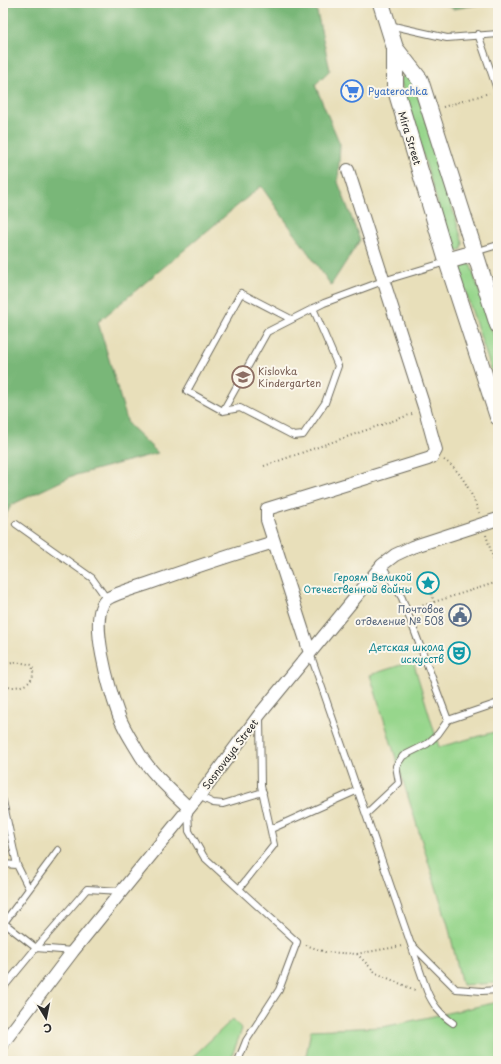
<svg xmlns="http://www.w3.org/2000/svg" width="501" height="1064" font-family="'Playpen Sans',sans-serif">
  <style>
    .green { fill: #97d68c; stroke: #61805c }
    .forest { fill: #79b778; stroke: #527152 }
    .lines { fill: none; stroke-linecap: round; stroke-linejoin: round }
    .service-casing { stroke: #6d6a5d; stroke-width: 8 }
    .minor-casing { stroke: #6d6a5d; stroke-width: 14 }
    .tertiary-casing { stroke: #6d6a5d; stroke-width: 18 }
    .path { stroke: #6d6a5d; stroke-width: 2; stroke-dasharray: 1 3; stroke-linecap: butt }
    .service { stroke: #fff; stroke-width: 6 }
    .minor { stroke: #fff; stroke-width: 12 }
    .tertiary { stroke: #fff; stroke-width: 16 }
    .labels { text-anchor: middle; stroke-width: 4; stroke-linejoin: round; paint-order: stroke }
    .shop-label { font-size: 10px; fill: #366cbe; stroke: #fbf7ec; text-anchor: start }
    .street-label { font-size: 10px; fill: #2b2b2b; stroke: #fbf7ec }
    .education-label { font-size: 10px; fill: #785e54; stroke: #fbf7ec; text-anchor: start }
    .culture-label { font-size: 10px; fill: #0d838f; stroke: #fbf7ec; text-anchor: end }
    .service-label { font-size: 10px; fill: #4e5e75; stroke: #fbf7ec; text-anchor: end }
  </style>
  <rect width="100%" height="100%" fill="#fbf7ec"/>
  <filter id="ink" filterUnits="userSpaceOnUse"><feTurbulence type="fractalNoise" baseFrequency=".025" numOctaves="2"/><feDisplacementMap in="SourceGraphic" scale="8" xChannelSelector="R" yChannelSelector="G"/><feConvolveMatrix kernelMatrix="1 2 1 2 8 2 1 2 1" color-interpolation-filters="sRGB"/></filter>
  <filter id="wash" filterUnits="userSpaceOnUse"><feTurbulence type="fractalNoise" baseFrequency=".012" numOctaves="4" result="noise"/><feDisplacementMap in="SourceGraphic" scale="16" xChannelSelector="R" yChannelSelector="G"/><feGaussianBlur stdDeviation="0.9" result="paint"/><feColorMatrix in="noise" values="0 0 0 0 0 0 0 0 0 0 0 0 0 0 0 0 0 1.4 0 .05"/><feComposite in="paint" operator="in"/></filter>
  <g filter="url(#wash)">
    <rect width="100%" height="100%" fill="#e8dfba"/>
    <path class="green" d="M405 74H407L413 79 463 243 462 249 455 252 451 247 401 82V78Z
      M468 262 471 266 498 349V390L458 269V265Z
      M413 661 439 747 498 731V983L462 985 448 925 370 675Z
      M498 1002V1061H305L311 1030 383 1027Z
      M233 1019 242 1029 230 1061H188Z"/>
    <path class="forest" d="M3 3H315L330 70 315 85 340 144 338 182 360 240 331 285 261 186 98 322 128 424 158 453 72 476 11 505 3 521Z
      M443 3H488L453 9Z"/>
  </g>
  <g filter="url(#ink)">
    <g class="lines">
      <g class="service-casing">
        <path id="service" d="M389 25 447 38 498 34
          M478 34 498 92
          M475 253 478 251 498 245
          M291 319 241 293 187 391 223 411 240 408 294 436 303 435 325 403 338 366 313 308
          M223 411 267 332 324 303 383 281 446 262
          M16 524 92 578 107 599
          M382 565 402 598 448 720 498 703
          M310 653 427 991C433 1005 440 1014 453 1023
          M199 796 213 803 223 804 263 792
          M3 801 17 865 29 889
          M188 810 189 831 204 857 297 942 279 990 246 1041 238 1061
          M366 814 399 783 396 766 403 756 427 744 438 734 448 720
          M271 829 358 790
          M3 864 17 865
          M239 889 274 845 261 786 260 717
          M4 923 36 948 73 951
          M3 924 58 850
          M412 945 456 989 482 991 498 990
          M3 988 36 948 87 889 121 891"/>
      </g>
      <g class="minor-casing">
        <path id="minor" d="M310 653 267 520V509L428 459 432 457 436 450 425 410 348 170
          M188 807C170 790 148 770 136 748 130 738 123 727 119 716 111 694 86 615 107 599 114 594 138 587 147 584 189 569 231 555 274 542
          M3 1043 73 951 199 796 260 714 382 565 395 555 412 547 498 519"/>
      </g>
      <g class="tertiary-casing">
        <path id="tertiary" d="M381 3 395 48V87L447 261 498 417
          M395 48 420 80 498 325
          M447 261 475 253"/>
      </g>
      <path class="path" d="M443 107 489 93
        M444 460C462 471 472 494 479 513
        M264 466 415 413
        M486 535 498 574
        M429 586 434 602
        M415 608 498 582
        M3 665C14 662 22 662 32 665 38 686 19 688 3 687
        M306 945 325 952 356 954 402 946
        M357 954 376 973 417 991"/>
      <use href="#service" class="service"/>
      <use href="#minor" class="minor"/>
      <use href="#tertiary" class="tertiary"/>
    </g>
  </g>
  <defs>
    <g id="supermarket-ring" transform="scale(1.15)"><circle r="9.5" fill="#fbf7ec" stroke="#3f7fe0" stroke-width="1.5"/><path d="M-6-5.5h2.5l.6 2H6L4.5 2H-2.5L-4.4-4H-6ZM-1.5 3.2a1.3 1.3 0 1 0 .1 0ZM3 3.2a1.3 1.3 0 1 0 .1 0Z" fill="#3f7fe0"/></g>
    <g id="school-ring" transform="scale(1.15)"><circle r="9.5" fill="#fbf7ec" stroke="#8d6e63" stroke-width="1.5"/><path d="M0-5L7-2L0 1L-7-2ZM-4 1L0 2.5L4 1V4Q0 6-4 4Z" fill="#8d6e63"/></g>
    <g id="sight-ring" transform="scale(1.15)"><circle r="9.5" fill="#fbf7ec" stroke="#0f9aa8" stroke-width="1.5"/><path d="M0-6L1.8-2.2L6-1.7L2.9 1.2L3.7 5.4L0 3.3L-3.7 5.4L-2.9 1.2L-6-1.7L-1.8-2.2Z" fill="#0f9aa8"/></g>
    <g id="civic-ring" transform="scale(1.15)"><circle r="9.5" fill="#fbf7ec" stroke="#5c6f8a" stroke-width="1.5"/><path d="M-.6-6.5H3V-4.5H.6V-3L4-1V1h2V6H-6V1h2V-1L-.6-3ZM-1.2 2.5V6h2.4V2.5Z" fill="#5c6f8a"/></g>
    <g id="theatre-ring" transform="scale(1.15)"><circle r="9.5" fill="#fbf7ec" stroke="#0f9aa8" stroke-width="1.5"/><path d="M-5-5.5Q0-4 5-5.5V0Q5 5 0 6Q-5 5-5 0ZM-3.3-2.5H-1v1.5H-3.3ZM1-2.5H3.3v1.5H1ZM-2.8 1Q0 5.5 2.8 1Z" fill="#0f9aa8"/></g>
  </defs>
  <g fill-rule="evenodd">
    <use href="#supermarket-ring" x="352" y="91"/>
    <use href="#school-ring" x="243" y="377"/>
    <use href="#sight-ring" x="428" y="583"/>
    <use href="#civic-ring" x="460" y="615"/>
    <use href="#theatre-ring" x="459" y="653"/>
  </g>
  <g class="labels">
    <g class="shop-label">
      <text x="368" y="95">Pyaterochka</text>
    </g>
    <g class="street-label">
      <text transform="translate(410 138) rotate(73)" y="4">Mira Street</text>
      <text transform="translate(230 754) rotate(-53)" y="4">Sosnovaya Street</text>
    </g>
    <g class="education-label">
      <text x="258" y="375">Kislovka<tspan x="258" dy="12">Kindergarten</tspan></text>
    </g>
    <g class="culture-label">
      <text x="412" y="581">Героям Великой<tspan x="412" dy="12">Отечественной войны</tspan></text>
      <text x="444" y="651">Детская школа<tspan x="444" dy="12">искусств</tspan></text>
    </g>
    <g class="service-label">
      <text x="444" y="613">Почтовое<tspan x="444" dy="12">отделение № 508</tspan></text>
    </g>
  </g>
  <rect width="501" height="1064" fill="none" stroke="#fbf7ec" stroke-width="16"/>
  <g transform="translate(46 1018) rotate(170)" stroke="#fbf7ec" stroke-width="3" paint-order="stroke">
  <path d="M0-3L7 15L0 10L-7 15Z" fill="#2b2b2b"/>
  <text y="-6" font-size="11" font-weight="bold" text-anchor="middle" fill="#2b2b2b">С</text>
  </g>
</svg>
